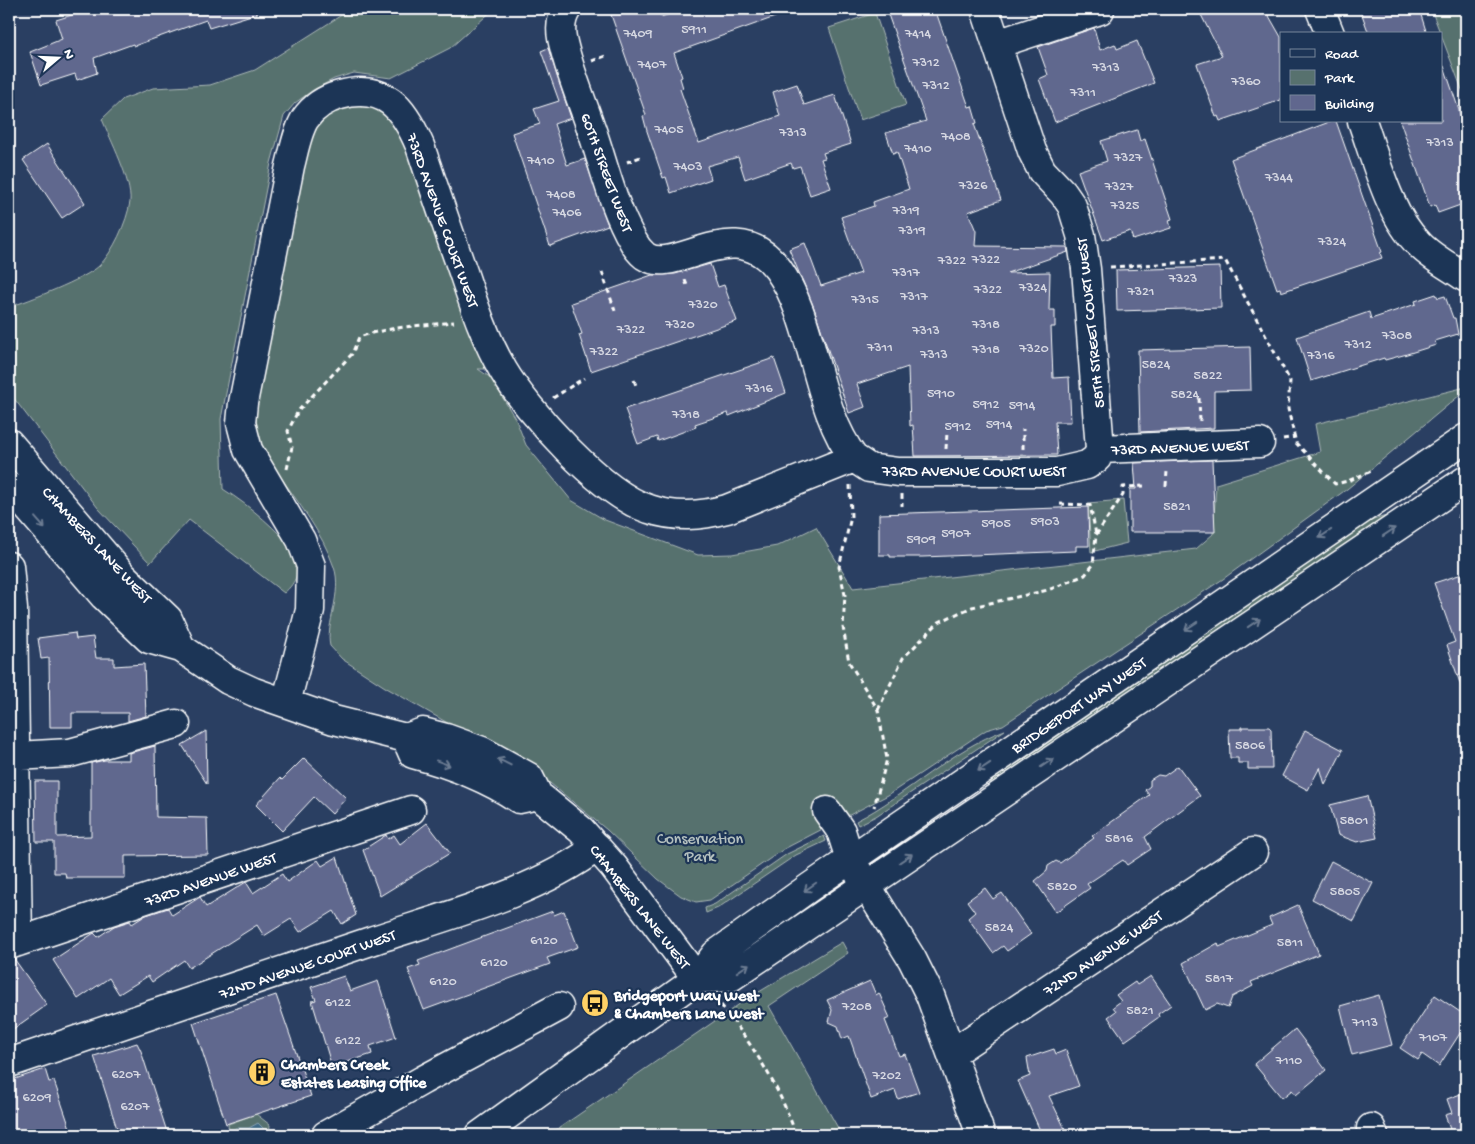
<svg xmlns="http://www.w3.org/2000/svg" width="1475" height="1144" font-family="'Gochi Hand',sans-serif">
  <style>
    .green { fill: #57716e; stroke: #abb8b6 }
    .water { fill: #3e6885; stroke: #8ba4b6 }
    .building { fill: #60678e; stroke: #fff }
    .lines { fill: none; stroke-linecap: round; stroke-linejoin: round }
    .minor-casing { stroke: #fff; stroke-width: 31 }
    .major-casing { stroke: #fff; stroke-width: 31 }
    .path { stroke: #fff; stroke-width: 3; stroke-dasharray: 5 4; stroke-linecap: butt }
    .minor { stroke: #1d3557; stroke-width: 28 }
    .major { stroke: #1d3557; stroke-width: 28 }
    .oneway { stroke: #6c7c92 }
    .labels { text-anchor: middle; stroke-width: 4.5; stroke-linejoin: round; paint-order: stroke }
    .number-label { font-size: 14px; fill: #d7d9e3 }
    .street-label { font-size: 16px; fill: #fff; stroke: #1d3557 }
    .park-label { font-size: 16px; fill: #b3bfbe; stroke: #1d3557 }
    .poi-label { font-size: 16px; font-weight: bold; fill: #fff; stroke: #1d3557; text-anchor: start }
  </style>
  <rect width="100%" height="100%" fill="#2a3f62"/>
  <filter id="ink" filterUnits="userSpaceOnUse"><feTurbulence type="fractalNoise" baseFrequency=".02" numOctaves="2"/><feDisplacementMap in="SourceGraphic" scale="10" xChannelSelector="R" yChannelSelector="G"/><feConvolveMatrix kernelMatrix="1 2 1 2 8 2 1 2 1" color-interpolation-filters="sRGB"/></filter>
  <g filter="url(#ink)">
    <path class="green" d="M351 9H494L450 48 391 78 354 73 334 79 313 90 295 103 284 116 271 163 221 419 223 489C253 508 276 529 299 555 299 571 297 582 284 593L189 520 150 563 98 508 9 392V307C28 301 85 279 99 266 113 252 127 222 130 202 132 181 110 139 102 119L123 99 153 88 210 85 255 70Z
      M1431 9H1466V100Z
      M875 13 906 105 860 120 829 28Z
      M362 101 398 118 502 369H478L491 378 516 420 526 445 571 500 605 520 698 555 732 554 777 546 816 527 853 588 1196 549 1213 534 1216 484 1320 452 1315 424 1466 387V390L1347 489 1223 579 1003 725 986 730 888 795 784 849 710 900 696 902 681 896 658 879 607 830 545 779 385 687 342 659 330 646C325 625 343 593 334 567 322 532 298 503 278 473 270 460 261 447 258 432 255 419 256 407 256 394L309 136 327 106Z
      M1123 500 1127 543 1091 552 1088 503Z
      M1389 515 1381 522 985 788 1005 768 1358 525Z
      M1005 730 876 816 858 825 856 821C907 795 952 749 1005 730Z
      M824 836 826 841 796 855 718 908 706 913 705 908 715 904 787 854Z
      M842 942 848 953 769 1006 842 1135H549L744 1001Z
      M256 1114 270 1125 269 1135H229L228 1124Z"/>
    <path class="water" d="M258 1123 264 1129 260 1135H232L235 1128H249Z"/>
    <path class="building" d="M91 9H258V13L209 28 206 20 134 46 133 44 94 58 97 73 77 80 75 74 41 85 30 52 62 39 56 20Z
      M609 9H659L661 17 684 9H792V11L674 53 682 77 680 78 683 88 680 89 699 143 780 116 773 92 797 84 804 105 835 95 851 144 823 153 825 158 821 159 831 188 810 195 800 166 793 168 791 163 745 179 738 157 707 166 711 179 671 193 666 177 663 178 647 131 643 116 646 115Z
      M886 9H935L969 107 972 106 977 123 974 124 1001 200 968 212 976 231 975 246 1067 247 1068 252 1007 273 1050 272 1049 310H1055V327H1051L1053 378 1069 377 1071 422H1055L1057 455 915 456 913 425 910 426 908 367 857 384 865 407 849 413 814 308 789 249 805 243 821 286 861 273 841 217 874 206 873 202 909 189 897 152 893 154 886 133 926 121Z
      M1198 9H1265L1281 37V100L1220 121 1218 116 1216 117 1197 64 1222 56Z
      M1360 9H1414L1416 12H1420L1427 34H1369Z
      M1094 28 1100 50 1115 44 1117 49 1137 41 1154 83 1055 122 1039 79 1048 75 1038 47Z
      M548 48 571 118 554 124 567 165 585 159 608 225 550 246 512 133 540 124 534 109 559 101 541 51Z
      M1444 66 1466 131V203L1438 213 1435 205 1430 207 1400 121H1441V67Z
      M1332 121H1336L1382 252 1380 253 1382 258 1281 292 1280 288 1277 289 1231 159Z
      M1137 130 1140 141 1145 139 1172 219 1169 220 1171 228 1133 240 1130 231 1103 240 1078 171 1107 161 1101 141Z
      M47 144 85 203 62 218 23 160Z
      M710 264 718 287 724 285 737 321 591 371 579 335 582 334 571 303 652 275 675 274Z
      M1220 267 1221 308 1117 311 1116 270Z
      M1436 294 1438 298 1445 296 1453 318H1455L1458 334 1435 341 1436 345 1407 354 1385 360 1384 358 1311 381 1297 337 1369 312 1371 319 1416 304 1415 301Z
      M1250 347 1251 390 1214 391V428L1140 432 1138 350Z
      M774 358 786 393 729 416 728 413 695 424 696 427 658 441 657 437 638 444 625 409Z
      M1212 460 1215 532H1130V489H1136L1134 463Z
      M1088 507 1089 546H1076V551L922 557H890V555H879V514Z
      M1462 574 1466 587V691L1463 692 1447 645 1455 642 1434 583Z
      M75 633 76 639 93 637 96 658H114V666L144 664 146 716 128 721V713H72V727H50L49 658 41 659 38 638Z
      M1242 727H1269L1271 729 1272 769H1248V763H1238V758H1230L1229 729H1242Z
      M1305 730 1343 750 1325 785 1320 767 1308 790 1282 776Z
      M206 731 207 784 182 745Z
      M155 746 156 817 207 818 208 855 125 856V878H66L65 873H54V842H36L35 781H57V837L91 836V763L105 760H129V753Z
      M304 758 346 798 332 814 314 797 282 831 256 805 280 778 282 780Z
      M1178 766 1200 796 1145 837 1151 849 1127 865 1123 860 1087 884 1090 888 1056 912 1035 881 1047 871 1048 866 1056 861 1060 863 1094 838 1092 836 1149 795 1145 790 1150 786V780L1158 775 1164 776Z
      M1367 796 1377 838 1357 842 1338 835 1330 805Z
      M427 823 450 853 380 896 363 850 386 835 388 839 394 835 400 844Z
      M337 857 356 915 342 924 334 911 300 932 291 919 264 936 257 925 189 968 184 960 152 982 148 976 119 994 109 978 78 999 53 960 94 933 98 937 114 926 130 921 132 924 146 915 168 908 172 915 200 897 206 907 246 882 253 893 282 874 287 882 318 860 322 866Z
      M1331 861 1373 883 1354 921 1312 899Z
      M985 888 993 899 1002 893 1031 934 1007 951 1003 946 993 953 968 918 975 912 967 901Z
      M1298 905 1319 954 1251 982 1253 986 1232 997 1228 1008 1217 1004 1205 1010 1183 963 1218 943 1219 947 1272 925 1269 918Z
      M553 911 554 915 564 911 578 947 547 958 550 964 424 1010 408 969 420 965 418 961Z
      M9 960H15L47 1005 9 1032Z
      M344 976 350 991 378 981 396 1037 370 1046 372 1054 332 1067 312 1001 316 1000 311 987Z
      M1151 976 1171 1005 1158 1014 1159 1017 1125 1041 1108 1017 1116 1011 1113 1007 1121 1001 1116 995 1135 982 1137 985Z
      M870 981 876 995 879 993 890 1018 885 1020 899 1056 905 1054 919 1092 898 1099 895 1090 871 1099 849 1036 842 1039 838 1026 829 1022 832 1010 827 1000Z
      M276 995 311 1096 226 1124 193 1023Z
      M1379 995 1392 1045 1352 1055 1340 1006Z
      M1435 995 1466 1016V1024L1439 1066 1422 1054 1418 1060 1400 1048Z
      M1295 1029 1326 1070 1296 1095 1292 1090 1282 1098 1254 1064Z
      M137 1043 141 1051 168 1135H119L94 1056Z
      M1054 1049 1056 1054 1066 1050 1079 1086 1049 1096 1068 1135H1042L1018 1081 1030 1076 1027 1058Z
      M45 1069 49 1082 54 1081 71 1131 58 1135H9V1081Z
      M1466 1092V1135H1452L1445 1115 1452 1113 1447 1099Z"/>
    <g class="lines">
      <g class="minor-casing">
        <path id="minor" d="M567 9C561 18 560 27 562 38 568 68 581 98 591 128 604 165 613 207 633 241 636 247 640 252 645 256 676 277 735 211 778 269 815 321 815 408 854 458
          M1320 9 1330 34
          M997 44 1100 10
          M1362 121C1376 160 1389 215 1419 244 1432 258 1451 267 1466 278
          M9 443 123 576 168 619 181 648
          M1100 449 1260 443
          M9 486 104 596 149 639 181 648 228 680 254 692 334 720 406 738 423 732 446 738 482 751 529 777 538 795 581 830 614 867 697 979
          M9 566 13 609 18 942
          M286 703 310 610 311 566 301 540 248 450 241 423 243 403 290 166C294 151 297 132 305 119 314 106 325 99 340 95 385 83 404 108 420 146 434 188 448 230 463 272 474 305 485 339 503 370 527 411 603 495 649 509 676 518 700 516 727 509L854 458 869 468 898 472H1057L1087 465 1097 458 1100 449 1086 269 1081 235 1072 206 1063 193 1042 171 1032 151 985 9
          M406 738 413 754C451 764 486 777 519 799L538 795
          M16 756 70 753 176 724
          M827 811 841 831 850 859 912 959 930 995 981 1135
          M9 945 411 810
          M952 1053 1253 852
          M9 1063C130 1022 250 981 371 941 445 916 534 894 597 847
          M1371 1128 1374 1135
          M326 1135 423 1080 559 1007"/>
      </g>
      <g class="major-casing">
        <path id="major" d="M697 979 731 977 1466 480
          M480 1135 697 979 716 954 810 887 1466 438"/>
      </g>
      <path class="path" d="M592 61 608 55
        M627 162 643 156
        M1110 267 1225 260 1290 381 1288 409 1296 443 1335 484 1348 481 1374 470
        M602 272 616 314
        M685 280 688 288
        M634 380 637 388
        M553 398 584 378
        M1199 398 1200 422
        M1283 439 1295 437
        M946 449 947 432
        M1023 449V429
        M287 469 292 447 288 431 298 411 352 354 359 337C391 326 421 326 454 322
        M850 485 851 517 839 567 845 595 843 627 849 662 878 710 887 759 874 807
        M1166 486 1167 471
        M902 494V506
        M1060 504 1090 505 1096 534
        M1457 516H1466
        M878 710 903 658 939 622 972 607 1048 590 1085 575 1093 565 1096 535 1123 495V487L1144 486
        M721 1005C753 1046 779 1085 796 1135"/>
      <use href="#minor" class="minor"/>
      <use href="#major" class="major"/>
    </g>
    <defs><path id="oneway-shaft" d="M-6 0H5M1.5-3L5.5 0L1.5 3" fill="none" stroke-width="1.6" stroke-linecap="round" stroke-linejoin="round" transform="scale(1.25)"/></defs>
    <g class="oneway">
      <use href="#oneway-shaft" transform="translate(40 523) rotate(49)"/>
      <use href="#oneway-shaft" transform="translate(1389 532) rotate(-34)"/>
      <use href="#oneway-shaft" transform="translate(1325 534) rotate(146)"/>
      <use href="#oneway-shaft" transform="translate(1254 623) rotate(-34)"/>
      <use href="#oneway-shaft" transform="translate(1191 626) rotate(146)"/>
      <use href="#oneway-shaft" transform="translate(504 762) rotate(-153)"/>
      <use href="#oneway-shaft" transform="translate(443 763) rotate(20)"/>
      <use href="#oneway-shaft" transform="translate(1047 763) rotate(-34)"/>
      <use href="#oneway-shaft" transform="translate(984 767) rotate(146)"/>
      <use href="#oneway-shaft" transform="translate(906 858) rotate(-34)"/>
      <use href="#oneway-shaft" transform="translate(810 887) rotate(145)"/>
      <use href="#oneway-shaft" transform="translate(743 968) rotate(-34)"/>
    </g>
  </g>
  <defs>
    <g id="bus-disc" transform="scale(1.4375)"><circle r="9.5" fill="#ffd166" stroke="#1d3557"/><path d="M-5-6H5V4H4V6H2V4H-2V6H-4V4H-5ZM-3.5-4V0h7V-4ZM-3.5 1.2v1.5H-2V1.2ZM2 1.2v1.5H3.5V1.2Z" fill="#111"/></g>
    <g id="building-disc" transform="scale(1.4375)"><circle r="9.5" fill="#ffd166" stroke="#1d3557"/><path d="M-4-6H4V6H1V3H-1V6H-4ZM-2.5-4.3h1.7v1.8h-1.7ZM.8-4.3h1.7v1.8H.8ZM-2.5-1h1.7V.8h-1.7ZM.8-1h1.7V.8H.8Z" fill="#111"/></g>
  </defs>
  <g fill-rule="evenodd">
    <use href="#bus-disc" x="595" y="1003"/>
    <use href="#building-disc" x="262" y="1072"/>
  </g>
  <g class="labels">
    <g class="number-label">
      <text x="694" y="33">5911</text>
      <text x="638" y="37">7409</text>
      <text x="918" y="37">7414</text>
      <text x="926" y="66">7312</text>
      <text x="652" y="68">7407</text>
      <text x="1106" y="71">7313</text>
      <text x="1246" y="85">7360</text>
      <text x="936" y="89">7312</text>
      <text x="1083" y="96">7311</text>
      <text x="669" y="133">7405</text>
      <text x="793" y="136">7313</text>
      <text x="956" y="140">7408</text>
      <text x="1440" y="146">7313</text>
      <text x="918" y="152">7410</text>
      <text x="1128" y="161">7327</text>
      <text x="541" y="164">7410</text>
      <text x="688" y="170">7403</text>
      <text x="1279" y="181">7344</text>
      <text x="973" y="189">7326</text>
      <text x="1119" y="190">7327</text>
      <text x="561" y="198">7408</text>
      <text x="1125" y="209">7325</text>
      <text x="906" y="214">7319</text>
      <text x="567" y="216">7406</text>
      <text x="912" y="234">7319</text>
      <text x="1332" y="245">7324</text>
      <text x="986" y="263">7322</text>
      <text x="952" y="264">7322</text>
      <text x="906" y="276">7317</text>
      <text x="1183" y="282">7323</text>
      <text x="1033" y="291">7324</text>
      <text x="988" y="293">7322</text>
      <text x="1141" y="295">7321</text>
      <text x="914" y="300">7317</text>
      <text x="865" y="303">7315</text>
      <text x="703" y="308">7320</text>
      <text x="680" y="328">7320</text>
      <text x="986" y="328">7318</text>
      <text x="631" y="333">7322</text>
      <text x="926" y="334">7313</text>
      <text x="1397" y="339">7308</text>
      <text x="1358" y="348">7312</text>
      <text x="880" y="351">7311</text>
      <text x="1034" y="352">7320</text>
      <text x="986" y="353">7318</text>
      <text x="604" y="355">7322</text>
      <text x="934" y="358">7313</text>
      <text x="1321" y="359">7316</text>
      <text x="1156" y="368">5824</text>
      <text x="1208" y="379">5822</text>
      <text x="759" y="392">7316</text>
      <text x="941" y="397">5910</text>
      <text x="1185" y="398">5824</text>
      <text x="986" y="408">5912</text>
      <text x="1022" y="409">5914</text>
      <text x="686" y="418">7318</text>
      <text x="999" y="428">5914</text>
      <text x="958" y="430">5912</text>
      <text x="1177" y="510">5821</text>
      <text x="1045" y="525">5903</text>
      <text x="996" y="527">5905</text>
      <text x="956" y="537">5907</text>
      <text x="921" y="543">5909</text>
      <text x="1250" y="749">5806</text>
      <text x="1354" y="824">5801</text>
      <text x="1119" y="842">5816</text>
      <text x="1062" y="890">5820</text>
      <text x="1345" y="895">5805</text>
      <text x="999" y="931">5824</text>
      <text x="544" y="944">6120</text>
      <text x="1290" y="946">5811</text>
      <text x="494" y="966">6120</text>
      <text x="1219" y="982">5817</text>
      <text x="443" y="985">6120</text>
      <text x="338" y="1006">6122</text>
      <text x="857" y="1010">7208</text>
      <text x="1140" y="1014">5821</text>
      <text x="1365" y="1026">7113</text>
      <text x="1433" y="1041">7107</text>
      <text x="348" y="1044">6122</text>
      <text x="1289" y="1064">7110</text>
      <text x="126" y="1078">6207</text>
      <text x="887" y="1079">7202</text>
      <text x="37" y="1101">6209</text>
      <text x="135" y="1110">6207</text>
    </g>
    <g class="street-label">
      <text transform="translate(608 172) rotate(70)" y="6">60TH STREET WEST</text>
      <text transform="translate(444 220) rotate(70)" y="6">73RD AVENUE COURT WEST</text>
      <text transform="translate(1089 323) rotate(-96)" y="6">58TH STREET COURT WEST</text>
      <text transform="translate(1180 446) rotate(-2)" y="6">73RD AVENUE WEST</text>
      <text x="974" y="476">73RD AVENUE COURT WEST</text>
      <text transform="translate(98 544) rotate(47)" y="6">CHAMBERS LANE WEST</text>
      <text transform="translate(1078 704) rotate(-34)" y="6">BRIDGEPORT WAY WEST</text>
      <text transform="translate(210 878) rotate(-19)" y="6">73RD AVENUE WEST</text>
      <text transform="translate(641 906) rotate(52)" y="6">CHAMBERS LANE WEST</text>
      <text transform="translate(1102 952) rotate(-34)" y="6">72ND AVENUE WEST</text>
      <text transform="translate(307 963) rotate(-19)" y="6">72ND AVENUE COURT WEST</text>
    </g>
    <g class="park-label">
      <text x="700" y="843">Conservation<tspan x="700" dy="18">Park</tspan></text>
    </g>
    <g class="poi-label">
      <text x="614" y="1000">Bridgeport Way West<tspan x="614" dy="18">&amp; Chambers Lane West</tspan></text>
      <text x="281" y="1069">Chambers Creek<tspan x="281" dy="18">Estates Leasing Office</tspan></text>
    </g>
  </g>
  <rect width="1475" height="1144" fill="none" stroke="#1d3557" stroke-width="30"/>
  <rect x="15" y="15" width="1445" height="1114" fill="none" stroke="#fff" stroke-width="2" filter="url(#ink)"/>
  <rect x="1280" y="32" width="162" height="90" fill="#1d3557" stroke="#77869a"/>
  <rect x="1290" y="49" width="25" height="8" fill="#1d3557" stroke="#77869a"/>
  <text x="1325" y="58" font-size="15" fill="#ffffff">Road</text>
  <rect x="1290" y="70" width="25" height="15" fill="#57716e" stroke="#77869a"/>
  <text x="1325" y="82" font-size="15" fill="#ffffff">Park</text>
  <rect x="1290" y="95" width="25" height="15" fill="#60678e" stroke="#77869a"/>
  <text x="1325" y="108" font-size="15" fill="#ffffff">Building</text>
  <g transform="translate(58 58) rotate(71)" stroke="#1d3557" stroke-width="4" paint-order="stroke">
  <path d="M0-4L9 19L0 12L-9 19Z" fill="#ffffff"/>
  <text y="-8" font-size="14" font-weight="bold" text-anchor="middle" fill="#ffffff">N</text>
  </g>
</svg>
